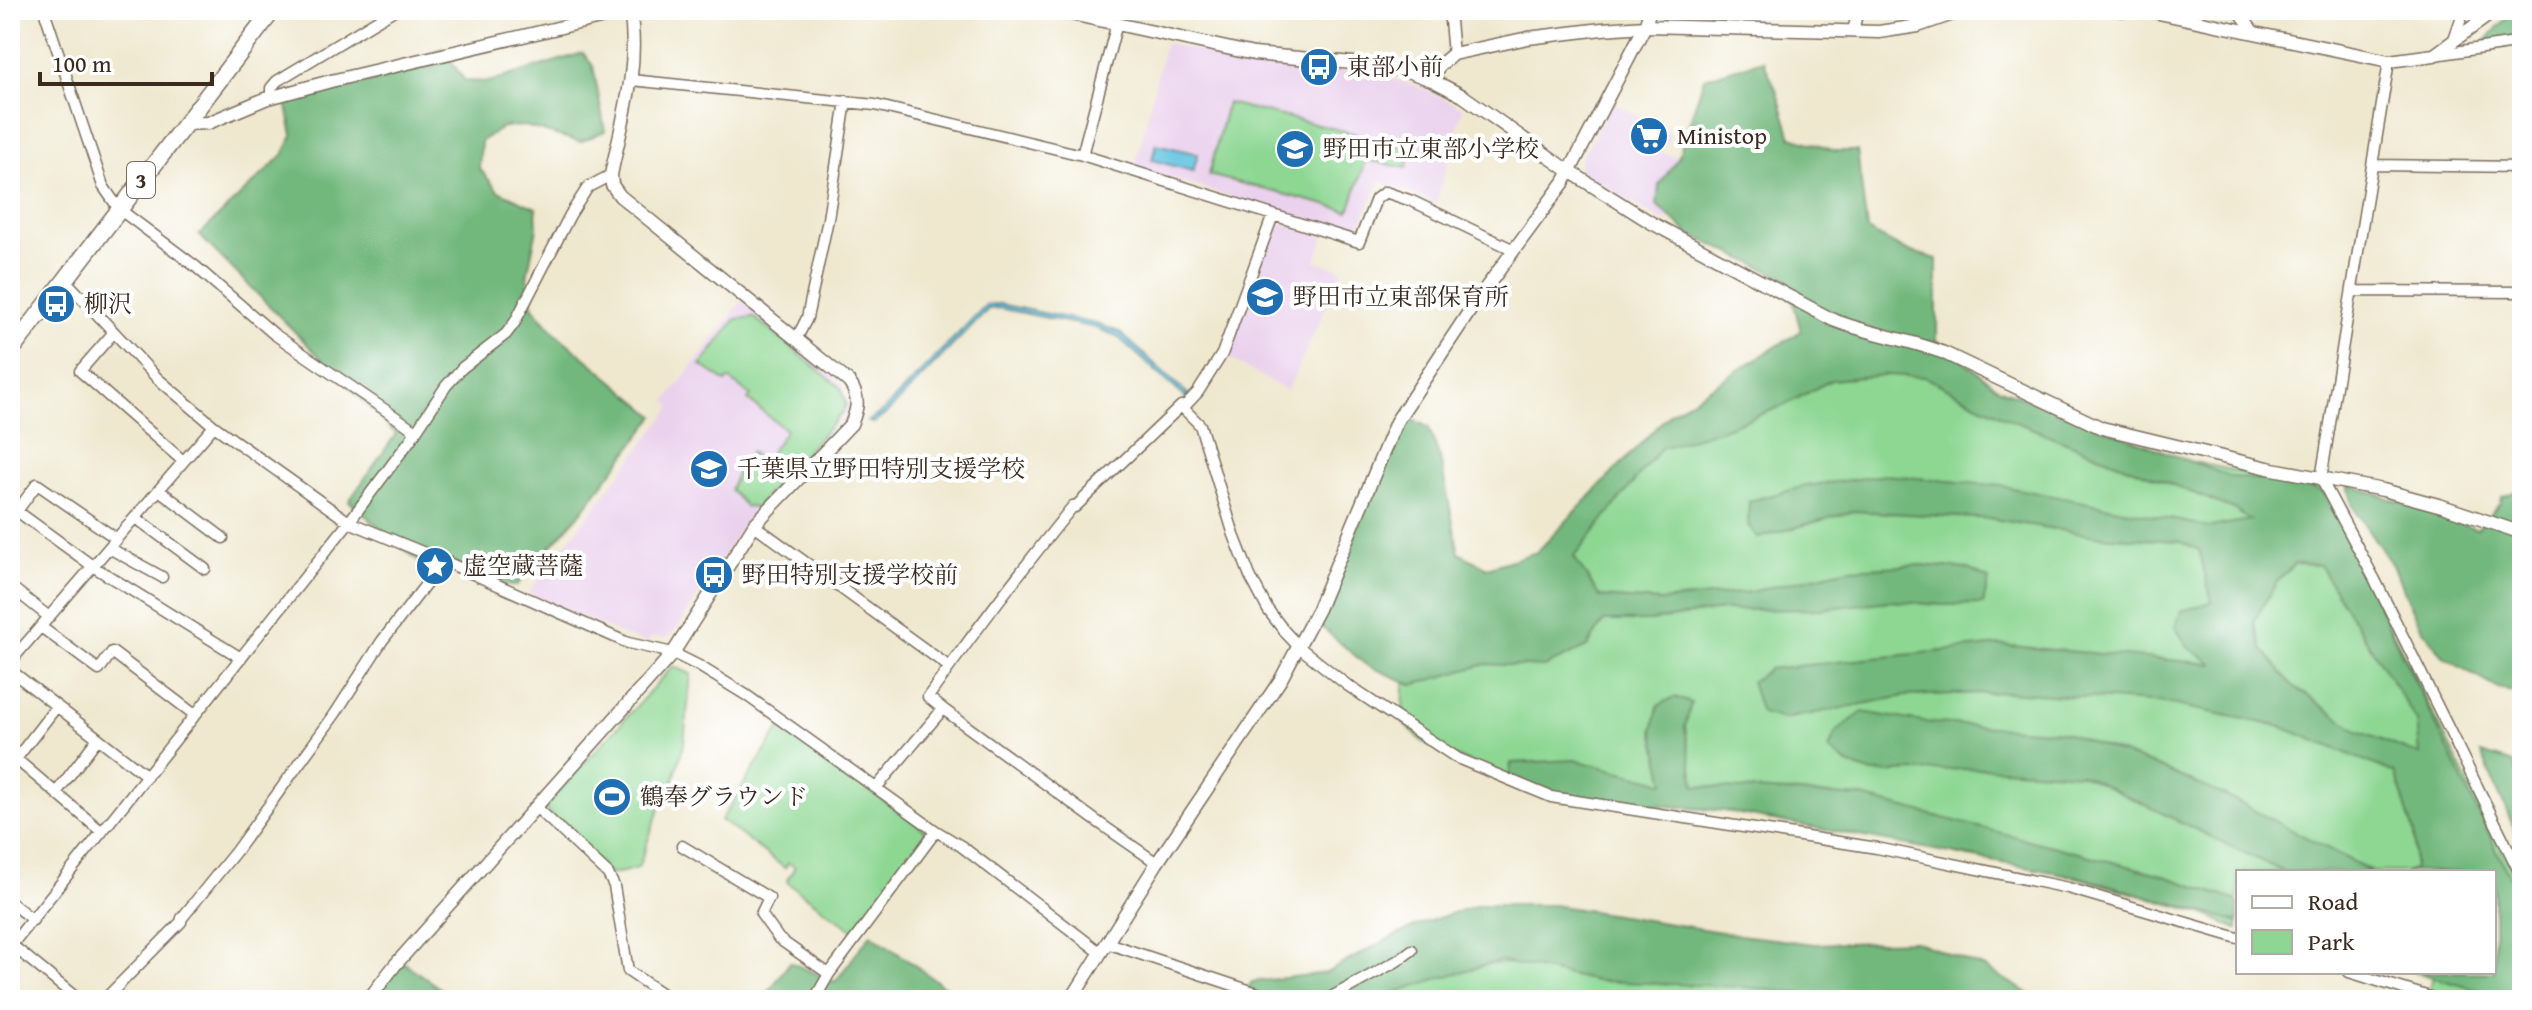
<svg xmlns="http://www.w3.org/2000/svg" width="2532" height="1010" font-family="'Gentium Book Plus','Noto Serif JP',serif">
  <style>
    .built { fill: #ead1ed }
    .green { fill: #8dd793; stroke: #648058; stroke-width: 2 }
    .forest { fill: #72b87d; stroke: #56714e; stroke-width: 2; fill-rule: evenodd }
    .water { fill: #63c4e1; stroke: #4f7780; stroke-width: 2 }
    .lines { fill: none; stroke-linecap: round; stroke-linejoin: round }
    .minor-casing { stroke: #7a6c5c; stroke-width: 13 }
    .tertiary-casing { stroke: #7a6c5c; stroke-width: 15 }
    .primary-casing { stroke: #7a6c5c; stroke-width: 19 }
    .minor { stroke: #fff; stroke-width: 10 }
    .tertiary { stroke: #fff; stroke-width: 12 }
    .primary { stroke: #fff; stroke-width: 16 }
    .labels { text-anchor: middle; stroke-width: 8; stroke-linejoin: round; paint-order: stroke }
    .shield { fill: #fff; stroke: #766a62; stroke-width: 2 }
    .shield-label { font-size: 22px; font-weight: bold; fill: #3b2a1e }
    .poi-label { font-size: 24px; fill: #3b2a1e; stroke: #fff; text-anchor: start }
  </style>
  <rect width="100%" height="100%" fill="#fff"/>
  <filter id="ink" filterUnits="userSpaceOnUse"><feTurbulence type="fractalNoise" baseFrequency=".0125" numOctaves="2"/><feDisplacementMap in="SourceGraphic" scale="16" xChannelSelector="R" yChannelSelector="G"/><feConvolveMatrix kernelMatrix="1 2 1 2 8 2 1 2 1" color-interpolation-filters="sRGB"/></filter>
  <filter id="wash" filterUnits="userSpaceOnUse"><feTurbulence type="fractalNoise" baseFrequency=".006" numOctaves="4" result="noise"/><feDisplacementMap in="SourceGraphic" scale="32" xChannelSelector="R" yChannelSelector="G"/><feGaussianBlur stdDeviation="1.8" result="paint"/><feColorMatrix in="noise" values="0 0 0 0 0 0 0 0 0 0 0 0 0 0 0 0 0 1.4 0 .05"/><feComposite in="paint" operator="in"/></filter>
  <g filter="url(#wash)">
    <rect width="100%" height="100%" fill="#efe8cf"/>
    <path class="built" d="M1165 43 1249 63 1376 74 1418 86 1463 108 1436 203 1380 181 1360 225 1345 233 1135 167Z
      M1613 101 1671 136 1660 152 1686 160 1665 222 1581 171 1579 162Z
      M1278 222 1324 236 1316 261 1343 270 1287 391 1225 356 1273 223Z
      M742 301 841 383 849 402 846 417 842 418 746 520 680 624 667 638 650 637 648 643 628 637 528 593 672 407 666 401Z"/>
    <path class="green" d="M1227 103 1411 147 1407 168 1366 160 1349 211 1209 175Z
      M754 317 841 388 846 404 843 412 754 509 750 506 746 507 730 490 740 466 751 452 763 463 786 430 748 400 751 396 729 379 726 382 701 365 736 319Z
      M1925 357 2095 438 2169 457 2314 487 2351 549 2522 890V1000H2427L2434 972H2494V872H2238V929L2202 913 2061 873 1968 857 1856 829 1522 781 1442 752 1422 741 1403 723 1404 685 1447 625 1576 547 1608 491 1716 402Z
      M673 666 691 674 684 743 671 790 660 807 638 868 611 875 544 808Z
      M780 728 925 830V836L853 930 788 883 787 880 795 867 788 863 785 868 721 820Z
      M1641 963 1912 1000H1359L1406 964Z"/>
    <path class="forest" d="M2513 10H2522V37L2485 42Z
      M442 48 465 81 489 82 583 53 593 66 605 131 580 142 525 126 503 127 481 141 479 168 498 191 536 208 537 228 527 276 533 307 555 333 655 416 578 516 516 586H511L449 561 434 575 349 501 396 434 199 235 283 155 293 135 286 102 387 78Z
      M1763 60 1776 89 1791 137 1836 151H1857L1867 230 1905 250 1937 259V340L1998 388 2231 477 2293 482 2324 492 2520 899 2522 1000H2513L2414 972H2478L2486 974V972H2494V872H2405L2414 869V833L2395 773 2282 727 2166 703 2007 692 1905 696 1784 719 1761 713 1751 682 1769 669 2000 645 2214 664 2189 648 2175 627 2181 611 2212 602 2199 550 2179 541 2096 536 1993 519 1854 511 1758 538 1748 525 1749 501 1806 486 1885 475 2002 486 2210 527 2250 520 2233 509 2006 418 1925 377 1886 375 1831 380 1785 405 1720 430 1661 448 1574 557 1600 597 1660 601 1750 592 1848 569 1921 565 1968 569 1989 579 1983 604 1941 605 1890 601 1820 609 1722 610 1651 621H1604L1587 647 1544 667 1486 664 1413 685 1366 665 1317 623 1397 434 1407 417 1428 427 1440 458 1459 553 1487 568 1537 552 1670 413 1801 331 1787 279 1689 234 1657 205 1659 185 1678 158 1704 78ZM2294 564 2319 565 2417 721 2420 755 2358 731 2291 684 2262 648 2254 621 2276 583Z
      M2348 484 2477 529 2500 503 2501 497 2522 489V695L2497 688 2445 658 2421 627 2392 565 2353 507Z
      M1674 697 1691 703 1685 727 1695 786 1863 797 2159 874 2238 901V922L2080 877 1724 811 1529 794 1509 780 1511 763 1575 760 1665 783 1653 730 1658 706Z
      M1862 712 1923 722 2063 732 2153 765 2228 797 2373 872H2284L2081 774 1986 768 1873 773 1849 765 1829 750 1835 733Z
      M2481 753 2514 763 2522 788V846Z
      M1478 905H1553L1740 935 1814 944 1915 941 1985 968 2040 1000H1856L1744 987 1597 981 1499 961 1426 982 1375 1000H1240L1252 982 1326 973 1386 940 1426 922Z
      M871 934 963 1000H763L790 962 835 982Z
      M402 961 456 1000H371Z"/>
    <path class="water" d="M1156 144 1198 154 1193 171 1152 160Z
      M999 304 1096 324 1119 332 1189 395 1186 398 1117 336 1096 328 999 308 988 309 887 413 874 423 868 422 884 410 986 305Z"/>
  </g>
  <g filter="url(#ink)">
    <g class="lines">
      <g class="minor-casing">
        <path id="minor" d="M44 10 103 186 119 209 195 266 274 334 416 431
          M1449 10 1453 54
          M2238 10 2254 32
          M1853 31 1858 10
          M2453 42 2464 10
          M2435 55 2522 42
          M2389 61 2321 479 2375 580 2522 877
          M631 80 875 105 1082 155 1359 242 1376 199 1385 192 1412 201 1514 250
          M271 97V88L277 81 394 10
          M1082 155 1117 23
          M2373 165 2522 167
          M65 280 157 378 214 426 349 522 444 561 628 643 673 653 699 666 746 695 936 831 961 846 1101 953
          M2353 291 2522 292
          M114 332 80 371 183 461
          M797 338 807 318 828 219 846 101
          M1183 408 1200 425 1234 535 1250 576 1268 610 1285 632 1299 647 1347 685 1457 758 1551 797 1877 848 2068 888 2238 938
          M159 490 223 538
          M10 506 94 567 241 658
          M17 511 37 484 117 539
          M136 518 205 569
          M754 525 948 666
          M109 548 162 577
          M10 586 49 617
          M41 627 99 670 112 652 195 715
          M10 662 214 426
          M10 670 147 776
          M57 706 16 759 102 832
          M943 709 1095 820 1157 863
          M876 788 943 709 928 697C974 632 1023 568 1073 506L1075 507 1181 406 1183 408 1198 392 1222 354 1273 215
          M56 793 98 738
          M537 808 608 874 614 886 628 971 671 1000
          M682 846 769 898 761 914 779 939 829 974 936 831
          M10 902 33 920
          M1107 943 1278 1000
          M12 945 79 1000
          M10 947 349 522 411 439 446 386 462 368 506 334 515 322 570 215 588 187 611 175
          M2349 972 2439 1000
          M104 1000 181 922 182 918 236 851 335 714 382 641 444 561
          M814 1000 829 974
          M1326 1000 1397 961 1412 950"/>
      </g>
      <g class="tertiary-casing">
        <path id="tertiary" d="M1053 10 1254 54 1364 64 1407 71 1432 80 1463 96 1569 171 1650 222 1833 320C1869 334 1908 339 1944 353L2102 428 2268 468 2383 490 2442 506 2522 533
          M2119 10 2149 11 2389 61 2434 55 2496 10
          M1432 80 1439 66 1453 54 1528 38 1602 29 1645 26 1879 32 1918 26 1964 10
          M183 124 208 123 265 99 331 81 634 10
          M368 1000 395 965 673 653 754 525 851 424C858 408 860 397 849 382L620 196 612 185 611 175C622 120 640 67 630 11
          M1071 1000 1157 863 1281 679 1318 609 1396 422 1477 300 1564 182 1645 26 1650 10"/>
      </g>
      <g class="primary-casing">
        <path id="primary" d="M10 352 273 10"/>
      </g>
      <use href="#minor" class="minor"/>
      <use href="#tertiary" class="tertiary"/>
      <use href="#primary" class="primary"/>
    </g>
  </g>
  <defs>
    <g id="bus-disc" transform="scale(2)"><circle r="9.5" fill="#1f6fb2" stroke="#fff"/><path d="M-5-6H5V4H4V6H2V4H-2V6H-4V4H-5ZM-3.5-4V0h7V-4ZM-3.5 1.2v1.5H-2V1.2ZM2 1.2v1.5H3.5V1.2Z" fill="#fff"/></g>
    <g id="supermarket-disc" transform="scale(2)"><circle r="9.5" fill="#1f6fb2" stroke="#fff"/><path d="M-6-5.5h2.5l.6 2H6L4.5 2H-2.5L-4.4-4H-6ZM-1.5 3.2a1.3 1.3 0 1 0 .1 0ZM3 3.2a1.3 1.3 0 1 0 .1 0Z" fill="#fff"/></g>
    <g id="school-disc" transform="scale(2)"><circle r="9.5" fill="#1f6fb2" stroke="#fff"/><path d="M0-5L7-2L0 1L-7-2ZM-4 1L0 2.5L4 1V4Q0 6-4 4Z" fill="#fff"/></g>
    <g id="sight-disc" transform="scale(2)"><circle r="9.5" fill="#1f6fb2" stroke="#fff"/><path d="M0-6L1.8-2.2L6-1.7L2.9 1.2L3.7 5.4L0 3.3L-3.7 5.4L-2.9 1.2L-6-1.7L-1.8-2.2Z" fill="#fff"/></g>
    <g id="stadium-disc" transform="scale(2)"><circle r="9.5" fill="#1f6fb2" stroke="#fff"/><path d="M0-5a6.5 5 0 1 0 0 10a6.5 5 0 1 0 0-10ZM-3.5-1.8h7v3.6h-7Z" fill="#fff"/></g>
  </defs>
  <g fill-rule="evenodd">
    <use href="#bus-disc" x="1319" y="67"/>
    <use href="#supermarket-disc" x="1649" y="136"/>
    <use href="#school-disc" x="1295" y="149"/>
    <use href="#school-disc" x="1265" y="297"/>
    <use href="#bus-disc" x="56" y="304"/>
    <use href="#school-disc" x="709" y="469"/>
    <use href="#sight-disc" x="435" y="566"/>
    <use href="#bus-disc" x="714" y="575"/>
    <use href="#stadium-disc" x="612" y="797"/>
  </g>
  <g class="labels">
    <rect class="shield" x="127" y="162" width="28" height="36" rx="6"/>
    <g class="shield-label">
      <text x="141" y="188">3</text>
    </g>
    <g class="poi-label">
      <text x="1347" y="75">東部小前</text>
      <text x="1677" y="144">Ministop</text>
      <text x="1323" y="157">野田市立東部小学校</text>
      <text x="1293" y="305">野田市立東部保育所</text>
      <text x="84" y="312">柳沢</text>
      <text x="737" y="477">千葉県立野田特別支援学校</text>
      <text x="463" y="574">虚空蔵菩薩</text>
      <text x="742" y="583">野田特別支援学校前</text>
      <text x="640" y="805">鶴奉グラウンド</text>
    </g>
  </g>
  <rect width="2532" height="1010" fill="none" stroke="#fff" stroke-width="40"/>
  <rect x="2236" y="870" width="260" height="104" fill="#ffffff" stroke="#b1aaa5" stroke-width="2"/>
  <rect x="2252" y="896" width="40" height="12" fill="#ffffff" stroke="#b1aaa5" stroke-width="2"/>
  <text x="2308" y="910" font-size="24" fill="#3b2a1e">Road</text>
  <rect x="2252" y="930" width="40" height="24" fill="#8dd793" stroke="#b1aaa5" stroke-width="2"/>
  <text x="2308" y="950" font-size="24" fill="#3b2a1e">Park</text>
  <path d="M40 72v12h172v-12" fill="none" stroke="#3b2a1e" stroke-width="4"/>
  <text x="52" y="72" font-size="24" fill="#3b2a1e" stroke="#ffffff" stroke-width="6" paint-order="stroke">100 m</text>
</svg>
